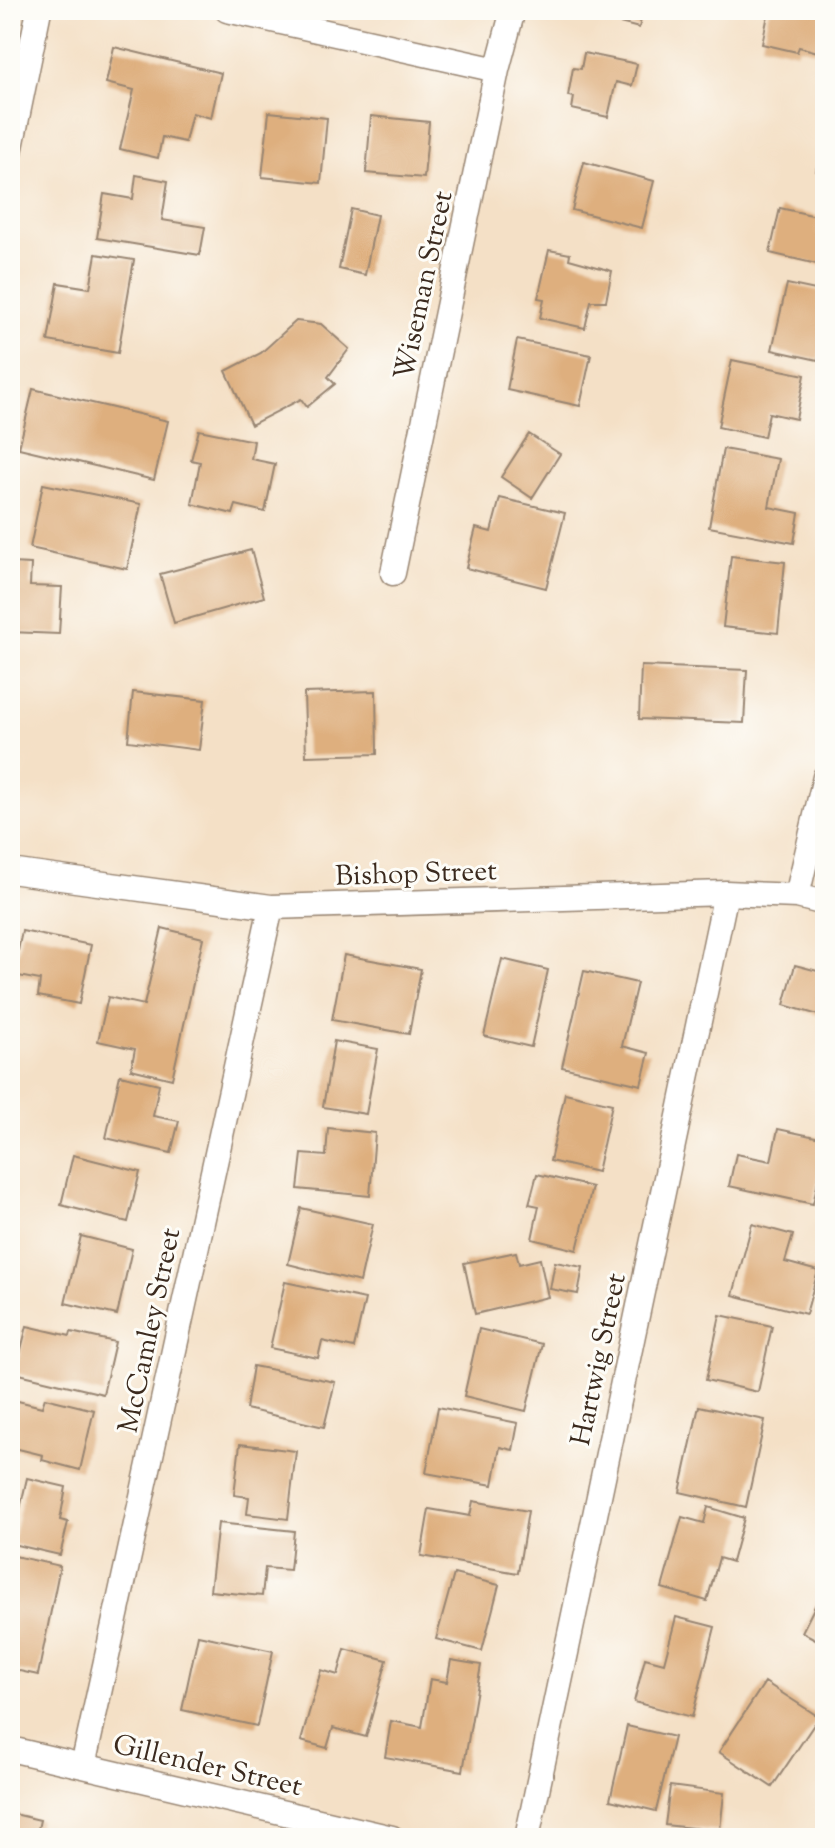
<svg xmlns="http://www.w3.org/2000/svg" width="835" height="1848" font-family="'Sorts Mill Goudy',serif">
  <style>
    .building { fill: #deaf7e }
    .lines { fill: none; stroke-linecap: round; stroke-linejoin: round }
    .street-casing { stroke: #988572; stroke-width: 27 }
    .street { stroke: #fff; stroke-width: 24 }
    .labels { text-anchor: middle; stroke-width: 6; stroke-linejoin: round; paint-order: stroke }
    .street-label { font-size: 28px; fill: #3b2a1e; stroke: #fdfcf7 }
  </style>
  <rect width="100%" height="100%" fill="#fdfcf7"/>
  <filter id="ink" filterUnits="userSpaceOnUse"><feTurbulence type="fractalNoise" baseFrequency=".0125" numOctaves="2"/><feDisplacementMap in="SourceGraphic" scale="16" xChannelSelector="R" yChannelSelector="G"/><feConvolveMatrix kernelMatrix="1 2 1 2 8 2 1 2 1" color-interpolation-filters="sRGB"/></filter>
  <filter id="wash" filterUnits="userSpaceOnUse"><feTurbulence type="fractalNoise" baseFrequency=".006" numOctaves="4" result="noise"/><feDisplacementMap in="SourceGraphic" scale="32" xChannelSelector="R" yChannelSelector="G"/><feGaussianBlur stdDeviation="1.8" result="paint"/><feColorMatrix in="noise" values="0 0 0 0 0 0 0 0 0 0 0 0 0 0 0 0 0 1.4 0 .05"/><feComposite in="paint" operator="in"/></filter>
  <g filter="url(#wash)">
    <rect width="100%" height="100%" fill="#f4e0c6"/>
    <g id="blocks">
      <path class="building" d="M594 10H643L639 28 593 16Z
        M769 10H825V54L799 47 797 52 762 44Z
        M114 47 221 73 211 118 192 113 185 142 162 137 158 158 120 149 134 90 106 83Z
        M584 53 637 64 632 86 616 82 608 117 572 109 574 97 568 96 573 68 581 69Z
        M269 112 327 118 321 183 262 177Z
        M371 116 429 122 424 178 366 173Z
        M824 133H825V173L816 171Z
        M584 162 654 181 642 228 572 210Z
        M136 175 168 181 162 220 205 227 200 255 97 238 104 194 133 199Z
        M780 208 825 218V266L770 253Z
        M351 209 377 215 365 275 339 269Z
        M549 250 570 254 569 259 612 271 606 301H591L585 328 540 318 544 299 538 298Z
        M96 254 134 260 118 353 48 341 58 283 90 288Z
        M787 284 825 292V331L818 360 772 350Z
        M296 321 321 324 349 349 328 377 335 384 307 407 301 399 251 425 226 371 261 353Z
        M517 340 591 355 580 406 507 390Z
        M732 360 805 375 796 419 769 413 764 437 718 427Z
        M33 389 168 421 154 480 19 448Z
        M199 430 254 441 251 459 275 464 265 512 236 505 233 514 192 504 200 462 191 460Z
        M529 434 560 454 532 498 501 477Z
        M723 449 778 459 769 507 799 513 794 543 709 527Z
        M43 484 141 504 127 569 30 548Z
        M500 498 565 513 546 588 466 568 476 528 491 532Z
        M251 550 264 597 174 623 160 574Z
        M731 556 785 562 778 633 723 627Z
        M10 563 31 564 30 586 62 587 59 634 10 632Z
        M641 666 747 670 744 723 639 719Z
        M376 691 377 754 306 756 304 693Z
        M133 692 205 700 199 750 128 741Z
        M162 928 203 938 172 1079 131 1069 135 1049 98 1041 108 997 144 1005Z
        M22 931 91 945 79 1004 38 996 40 980 13 975Z
        M344 955 421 969 409 1034 332 1020Z
        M502 959 548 970 531 1047 484 1036Z
        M795 965 825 973V1017L784 1005Z
        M584 971 637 983 622 1046 649 1053 641 1085 562 1067Z
        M334 1041 378 1049 366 1114 323 1107Z
        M120 1075 159 1084 153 1116 179 1121 171 1153 106 1138Z
        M565 1093 612 1104 597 1172 550 1161Z
        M328 1128 375 1133 370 1196 298 1189 302 1154 326 1156Z
        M778 1129 825 1139V1148L813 1204 729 1186 736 1154 771 1161Z
        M73 1155 140 1172 128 1222 61 1205Z
        M537 1174 592 1187 577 1250 532 1239 539 1206 529 1204Z
        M301 1208 373 1224 360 1282 288 1264Z
        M752 1224 793 1235 785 1262 818 1271 806 1314 733 1295Z
        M81 1236 132 1249 117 1315 65 1303Z
        M516 1252 519 1264 540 1259 548 1297 475 1314 464 1263Z
        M555 1262 583 1267 578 1294 550 1289Z
        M285 1282 365 1299 354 1348 322 1341 318 1358 270 1348Z
        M720 1315 772 1326 758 1392 706 1380Z
        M27 1326 70 1336 71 1332 115 1342 103 1394 15 1373Z
        M479 1329 542 1344 526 1411 464 1396Z
        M253 1366 335 1382 324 1427 246 1409Z
        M45 1398 94 1410 80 1470 42 1460 43 1455 10 1447V1399L42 1407Z
        M699 1406 765 1420 746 1507 680 1492Z
        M438 1407 518 1423 513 1450 500 1447 493 1485 426 1473Z
        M240 1444 296 1451 288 1519 247 1514 249 1497 234 1495Z
        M27 1478 66 1487 60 1520 68 1522 60 1555 12 1544Z
        M473 1501 528 1511 518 1573 421 1556 429 1509 470 1516Z
        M708 1507 744 1518 732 1562 719 1558 707 1601 662 1588 682 1517 704 1523Z
        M218 1523 294 1531 290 1570 265 1568 262 1596 210 1591Z
        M10 1555 60 1566 38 1675 10 1669Z
        M454 1574 499 1585 482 1651 436 1639Z
        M825 1586V1644L802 1632Z
        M676 1617 715 1627 692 1717 634 1702 645 1658 664 1663Z
        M198 1635 273 1651 257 1726 182 1710Z
        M345 1649 387 1660 366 1737 333 1728 327 1748 301 1741 321 1670 338 1675Z
        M451 1660 481 1665 463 1771 385 1757 391 1721 422 1727 430 1679 447 1682Z
        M765 1682 819 1717 772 1787 719 1752Z
        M627 1726 674 1737 656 1811 610 1800Z
        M670 1786 724 1793 720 1831 665 1825Z
        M10 1813 40 1820 36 1838H10Z"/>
    </g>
  </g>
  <g filter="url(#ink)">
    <use href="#blocks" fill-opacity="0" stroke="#988572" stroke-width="2"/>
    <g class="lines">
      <g class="street-casing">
        <path id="street" d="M227 10 497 70
          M10 152 39 10
          M393 573 497 70 513 10
          M10 871 271 907 726 893 797 896 825 903
          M797 896 825 777
          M10 1749 392 1838
          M83 1766 271 907
          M527 1838 726 893"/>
      </g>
      <use href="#street" class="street"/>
    </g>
  </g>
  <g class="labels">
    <g class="street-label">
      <text transform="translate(422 285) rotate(-78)" y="10">Wiseman Street</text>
      <text transform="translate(416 872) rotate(-2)" y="10">Bishop Street</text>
      <text transform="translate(148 1330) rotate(-78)" y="10">McCamley Street</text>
      <text transform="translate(597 1359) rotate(-78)" y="10">Hartwig Street</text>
      <text transform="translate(208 1764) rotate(13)" y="10">Gillender Street</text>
    </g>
  </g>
  <rect width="835" height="1848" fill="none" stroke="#fdfcf7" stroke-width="40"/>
</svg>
